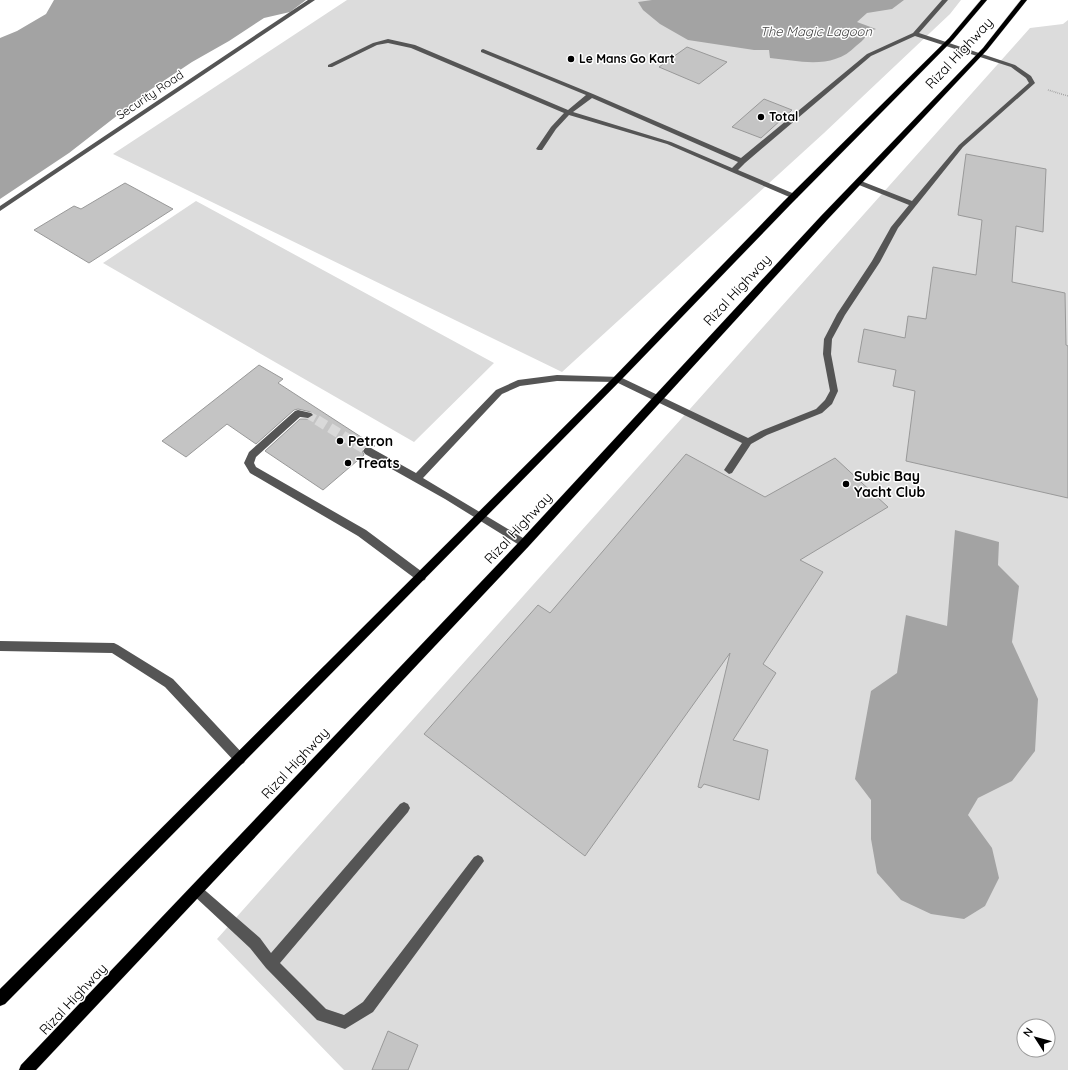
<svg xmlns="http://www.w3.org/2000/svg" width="1068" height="1070" font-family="Quicksand,sans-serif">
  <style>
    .green { fill: #dcdcdc; fill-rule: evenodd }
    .water { fill: #a3a3a3 }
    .building { fill: #c4c4c4; stroke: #999 }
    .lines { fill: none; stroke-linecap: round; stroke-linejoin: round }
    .minor-tunnel-far1 { stroke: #d9d9d9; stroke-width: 8; stroke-dasharray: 8 4; stroke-linecap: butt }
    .minor-tunnel { stroke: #d9d9d9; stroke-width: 10; stroke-dasharray: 10 5; stroke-linecap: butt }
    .major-casing { stroke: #dbdbdb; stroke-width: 1 }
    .path { stroke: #777; stroke-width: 1.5; stroke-dasharray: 0.5 1.5; stroke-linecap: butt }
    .minor { fill: #555; fill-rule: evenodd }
    .major { fill: #000; fill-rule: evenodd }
    .poi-dot { fill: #000; stroke: #fff; stroke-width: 1.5 }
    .labels { text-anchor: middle; stroke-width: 3; stroke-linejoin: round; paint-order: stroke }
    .far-poi-label { font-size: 12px; font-weight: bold; fill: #000; stroke: #fff; text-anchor: start }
    .far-street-label { font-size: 12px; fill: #000; stroke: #fff }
    .far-water-label { font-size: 13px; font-style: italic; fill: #444; stroke: #fff }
    .street-label { font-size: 14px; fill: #000; stroke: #fff }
    .poi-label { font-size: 14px; font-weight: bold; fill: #000; stroke: #fff; text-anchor: start }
  </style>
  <rect width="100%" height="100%" fill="#fff"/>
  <path class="green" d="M347 0H961L950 14 824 133 562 372 113 154Z
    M1068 20V1070H344L217 939 1030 28 1063 24ZM1024 1026H1048V1050H1024Z
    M196 201 494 363 414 442 103 263Z"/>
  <path class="water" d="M54 0H306L290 12 264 18 229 41 192 62 150 90 69 153 0 199V38L17 31 46 14Z
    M652 0H904L892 9 867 13 857 22 876 29 868 32C866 38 861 42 856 46 833 70 800 61 770 58L769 50H754L688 40 660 24 643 10 638 2Z
    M955 530 999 542 998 565 1019 586 1012 642 1038 699 1035 751 1012 781 978 798 968 815 992 848 999 878 985 906 964 919 931 914 901 900 877 873 871 839V800L855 779 871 691 897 673 906 615 947 626Z"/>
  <path class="building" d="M687 47 727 62 699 84 659 67Z
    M764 99 792 110 761 138 732 127Z
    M966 154 1046 169 1043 232 1016 226 1012 282 1065 293 1066 345 1068 346V498L906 461 915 391 893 386 896 370 858 362 864 329 905 338 908 316 926 319 933 267 976 275 982 220 958 215Z
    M125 183 173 209 89 263 34 230 74 206 81 209Z
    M259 365 283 379 278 383 375 446 364 447 362 450 364 455 323 490 265 451 300 419H308L314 416 311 412 298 409 294 410 256 444 227 424 186 457 162 441Z
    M686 454 765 497 835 458 888 507 800 560 823 572 763 664 776 673 733 740 768 750 759 800 704 784 701 788 698 787 730 653 585 856 424 734 538 605 550 613Z
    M388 1031 418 1045 408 1070H372Z"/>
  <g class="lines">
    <path class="minor-tunnel-far1" d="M308 415 319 421"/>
    <path class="minor-tunnel" d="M317 420 368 451"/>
    <g class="major-casing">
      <path id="major" d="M981 0H987L953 40 790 205 620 381 5 1004 0 1006V989L614 377 784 201 949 38Z
        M1021 0H1027L987 50 827 220 528 547 36 1070H19L21 1065 520 541 821 216 983 48Z"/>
    </g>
    <path class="path" d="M1048 90 1068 96"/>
    <path class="minor" d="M308 0H315L0 211V206Z
      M942 0H948L919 33 1015 65 1031 76 1035 83 963 147 898 228 880 262 845 315 832 339 831 354 838 391 832 404 822 413 767 435 751 444 732 473 729 474 724 470 742 443 616 382 557 381 520 386 502 394 423 478 528 541 529 544 528 547 524 548 445 499 365 454 363 451 365 448H371L416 473 496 390 518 380 557 375 620 377 748 438 761 431 816 409 825 400 830 391 823 354 824 339 837 314 872 261 891 227 909 205 854 183 861 181 912 201 959 145 1029 83 1026 78 1011 67 915 36 871 56 745 163 738 170 797 195 798 197 794 199 667 144 569 115 556 129 542 150H538L536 149 551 127 564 113 411 48 388 43 377 45 332 67H328V65L373 43 388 39 415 45 568 110 586 95 481 52V50L483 49 593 94 741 158 867 54 913 33ZM592 98 738 162 732 168 671 142 573 112Z
      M298 410 311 413 313 415 308 418 300 417 256 457 254 463 256 467 366 530 425 574 426 577 425 580 421 581 417 580 358 536 250 473 244 463 249 452 295 411Z
      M0 641 114 643 118 645 173 679 244 755 246 759 244 763 240 765 236 763 165 687 112 653 0 651Z
      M404 802 408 804 410 808 408 812 280 963 326 1009 344 1015 363 1002 474 857 478 855 482 857 484 861 373 1012 345 1029 317 1020 266 968 250 948 192 894 190 890 192 886 196 884 200 886 260 938 271 953 400 804Z"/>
    <use href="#major" class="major"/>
  </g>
  <g class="poi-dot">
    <circle cx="571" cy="59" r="4"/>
    <circle cx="761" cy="117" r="4"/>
    <circle cx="340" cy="441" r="4"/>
    <circle cx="348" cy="463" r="4"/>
    <circle cx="846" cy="484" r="4"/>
  </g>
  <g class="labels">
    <g class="far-poi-label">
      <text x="579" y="63">Le Mans Go Kart</text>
      <text x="769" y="121">Total</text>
    </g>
    <g class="far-street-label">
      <text transform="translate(150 95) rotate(-34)" y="4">Security Road</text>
    </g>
    <g class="far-water-label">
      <text x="816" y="36">The Magic Lagoon</text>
    </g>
    <g class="street-label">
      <text transform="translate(959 53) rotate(-47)" y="5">Rizal Highway</text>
      <text transform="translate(737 290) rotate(-47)" y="5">Rizal Highway</text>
      <text transform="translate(518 528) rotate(-47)" y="5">Rizal Highway</text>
      <text transform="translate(295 763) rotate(-47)" y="5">Rizal Highway</text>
      <text transform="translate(73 999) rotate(-47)" y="5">Rizal Highway</text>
    </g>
    <g class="poi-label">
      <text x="348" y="446">Petron</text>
      <text x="356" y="468">Treats</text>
      <text x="854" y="481">Subic Bay<tspan x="854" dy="16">Yacht Club</tspan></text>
    </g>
  </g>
  <g transform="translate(1036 1038) rotate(306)"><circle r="19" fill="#ffffff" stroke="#999999"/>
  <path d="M0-3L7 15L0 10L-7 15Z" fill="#000000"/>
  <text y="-6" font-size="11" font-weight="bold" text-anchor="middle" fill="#000000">N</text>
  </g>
</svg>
